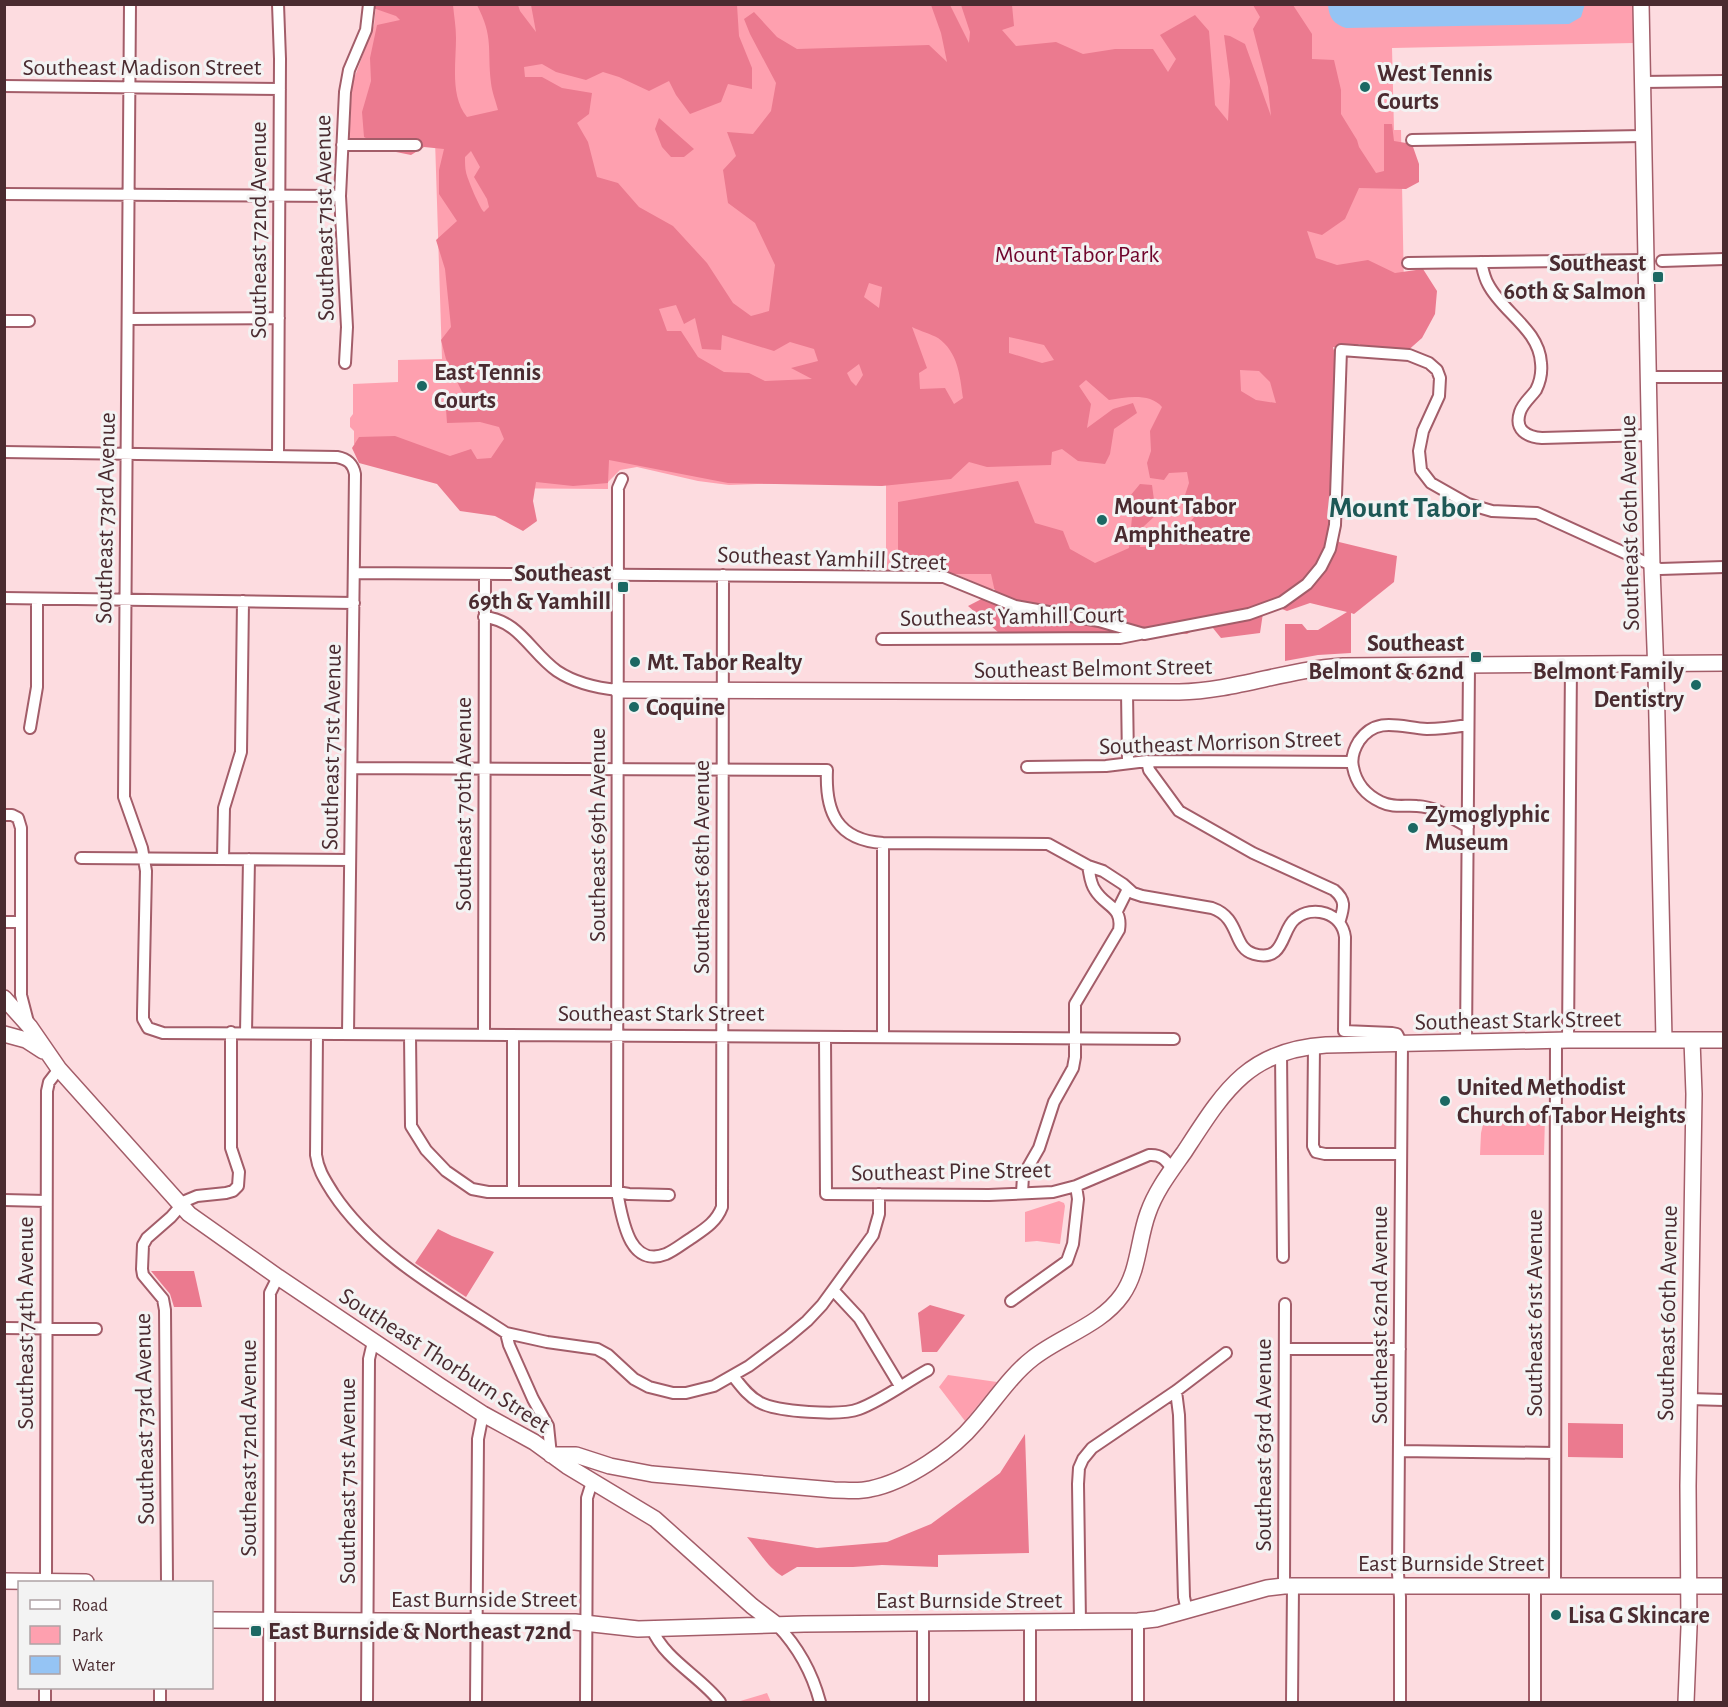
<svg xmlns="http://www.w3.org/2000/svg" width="1728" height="1707" font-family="'Alegreya Sans',sans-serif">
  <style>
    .green { fill: #fea0af }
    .forest { fill: #eb7a8f; fill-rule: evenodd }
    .water { fill: #95c4f4 }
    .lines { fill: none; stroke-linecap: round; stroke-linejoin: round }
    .street-casing { stroke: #a35d69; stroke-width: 14 }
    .secondary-casing { stroke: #a35d69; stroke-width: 18 }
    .street { stroke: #fff; stroke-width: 10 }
    .secondary { stroke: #fff; stroke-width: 15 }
    .poi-dot { fill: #1c6863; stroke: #f3f3f3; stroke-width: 2 }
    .labels { text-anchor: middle; stroke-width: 6; stroke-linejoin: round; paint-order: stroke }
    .street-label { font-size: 24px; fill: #4a2b30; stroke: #f3f3f3 }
    .poi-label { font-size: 24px; font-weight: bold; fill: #4a2b30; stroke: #f3f3f3; text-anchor: start }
    .park-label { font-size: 24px; fill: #70052c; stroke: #f3f3f3 }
    .district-label { font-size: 30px; font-weight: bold; fill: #1e5855; stroke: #f3f3f3 }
  </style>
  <rect width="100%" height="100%" fill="#fddce0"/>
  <path class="green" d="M376 5H1634V43L1392 48 1394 130H1401L1405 344 1324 336 1319 533 1002 589H990L948 571 886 570V413L876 480 729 485 698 481 637 467 620 470 608 482V489L452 488 362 444H354V431L350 427V418L353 414V384L398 382V360L442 359 435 140 349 141 352 84 374 25Z
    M1485 1116H1545L1544 1155H1480L1481 1133Z
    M1059 1201 1064 1203 1065 1206 1060 1244 1037 1241 1025 1242V1212Z
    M948 1375 997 1382 965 1421 939 1387Z
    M767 1693 771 1702H737Z"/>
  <path class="forest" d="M373 5H453C454 16 456 27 456 38 456 64 450 96 467 117L498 110C496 102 492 92 491 83 487 49 494 38 477 5H518L520 11 536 32 531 5H737L739 36 752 68V89L728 84 721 102 690 114 676 95 669 81 649 91 619 77 603 72 586 80 556 72 542 64 524 67 525 77H542L562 88 592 93 589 114 577 123 588 142 597 177 618 183 639 207 673 226 707 263 733 303 751 316 769 311 775 265 755 223 728 203 723 170 736 156 727 132 753 134 771 111 776 83 750 34 744 19 754 12 777 37 797 49 929 45 947 62 941 33 931 5H950L969 43 970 32 961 5H1012L1014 26 1002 30 1016 46 1056 42 1083 54 1115 49H1153L1168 72 1176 59 1160 35 1195 15 1209 31 1215 105 1228 121 1230 81 1224 35 1230 36 1245 44 1271 116 1268 87 1253 29 1260 17 1253 5H1293L1312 34V59L1334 60 1341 90V114L1357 140 1359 147 1376 173 1384 171V124H1392L1394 141 1412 144 1419 164V182L1406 189 1359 188 1345 219 1322 235 1307 231 1316 258 1337 265 1368 260 1395 273 1423 269 1437 291 1435 314 1422 338 1405 353H1372L1359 344 1352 351 1333 347 1341 375 1343 517 1333 532 1339 542 1397 556 1394 582 1354 614 1351 613V653L1318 655 1285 661V624H1302L1307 630H1318L1347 612 1310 603 1287 611 1269 604 1263 613 1260 633 1221 638 1208 622 1187 634 1114 626 1101 643 999 633 968 606 995 592 991 574H898V502L1018 481 1035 523 1063 531 1070 549 1095 563 1129 548 1133 507 1130 496 1140 484 1152 485 1156 515 1143 527 1140 547 1154 546 1186 528 1196 514 1182 504 1189 483 1187 472 1169 473 1164 480 1150 478 1147 463 1151 451 1150 431 1162 407C1150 393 1127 397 1109 400L1086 380 1079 386 1091 404 1087 428 1113 409 1133 403 1137 413 1114 429 1110 454 1105 464 1078 461 1062 449 1052 452 1051 465 987 467 969 462 951 479 882 486 728 483 609 460 608 483 573 486 536 482 533 501 537 521 523 531 495 516 460 511 437 484 359 463 352 448 359 437 395 436 450 456 471 449 477 459 491 458 504 439 499 427 480 422 447 423 446 409 466 400 446 359 441 340 451 327 445 269 436 240 457 221 439 194V170L444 149 424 147 411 155 391 151 364 137 362 112 371 81 370 58 377 25 400 20 396 16 373 8ZM471 151 480 167 474 177 487 199 489 207 484 212C480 209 467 178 466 172 465 168 465 162 465 157ZM869 283 882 287 879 308 864 297ZM676 305 684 324 695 318 702 349 721 350 722 335 774 351 790 342 814 349 818 361 791 368 812 379 765 381 749 373 724 372 698 357 681 331H667L659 309ZM912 327C920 331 931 334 938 338 958 352 960 376 963 398L954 404 945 388 920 389 919 373 927 368ZM1009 337 1044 345 1054 360 1042 363 1009 353ZM859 364 863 375 856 386 851 381 847 373ZM1240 370 1259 371 1270 382 1276 403 1256 400 1241 391Z
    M659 118 694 149 684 157H671L662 147 655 129Z
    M438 1229 452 1236 494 1252 466 1297 415 1263Z
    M151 1271H194L202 1307H174L170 1294Z
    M930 1305 965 1315 937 1352H922L918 1313Z
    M1568 1423 1623 1424V1458L1568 1457Z
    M1025 1434 1029 1553 938 1555V1567L882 1565 853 1567H797L782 1576C767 1567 759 1551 747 1537L817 1548 887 1542 931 1524 1000 1473Z"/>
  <path class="water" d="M1585 4 1581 17 1569 24 1346 28C1334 24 1329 18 1328 5Z"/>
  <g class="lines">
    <g class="street-casing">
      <path id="street" d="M130 4 124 797 142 848 146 871 143 1013V1019L148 1028 163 1033 1174 1039
        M1642 82 1724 81
        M4 86 280 89
        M1412 140 1643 136
        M342 145H416
        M4 194 340 196
        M1662 261 1724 259
        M1481 262C1483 270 1484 277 1488 284 1502 312 1539 329 1541 363 1542 372 1540 382 1536 390 1531 397 1523 403 1520 412 1514 430 1527 437 1542 438L1649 435
        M1408 263 1646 260
        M129 319 279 318
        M4 321H29
        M345 363 347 327 340 196 345 92 349 70 366 30 369 4
        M1648 377H1724
        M4 452 337 457C348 459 353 464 355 474L348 1034
        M278 456 280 59 278 4
        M622 479 618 488V502L617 1192C622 1216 628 1269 666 1254 675 1250 682 1244 690 1239 703 1230 716 1223 722 1207L723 575
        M355 573 944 577 1015 606 1099 621 1144 634 1249 614 1282 602 1307 584 1321 567 1330 549 1335 525 1341 350 1409 355 1429 363 1437 370 1440 378 1439 396 1423 431 1419 451 1421 470 1431 483 1468 504 1492 511 1537 513 1660 569 1724 567
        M4 598 354 603
        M484 617C519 620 531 653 557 671 575 683 597 688 618 690
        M882 639 1120 638 1140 634
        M1127 692 1128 762
        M30 728 37 687V599
        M1147 761 1149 770 1179 811 1253 853 1334 890C1346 900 1344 907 1340 920
        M1027 767 1106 766 1147 761 1352 762
        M352 768 827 770C825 812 837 840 883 843L1048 844 1088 866 1103 871 1123 884 1133 893 1142 896 1212 908C1241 918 1232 948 1254 954 1285 963 1281 930 1295 919 1313 904 1342 913 1345 937L1344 1031 1392 1033 1397 1034 1402 1044 1398 1574 1400 1597V1702
        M4 815H12L18 818 21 828V995L28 1022
        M1468 827C1452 818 1436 807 1417 806 1404 805 1393 808 1381 802 1366 795 1356 783 1353 767 1351 758 1354 749 1359 741 1377 715 1402 728 1427 729 1440 729 1455 727 1468 725
        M883 843V1037
        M81 858 350 860
        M223 859 224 808 241 752 243 601
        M1117 911 1128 889
        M4 922H21
        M246 1033 249 859
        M317 1034 316 1155C318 1170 325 1180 333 1193 374 1255 445 1293 506 1333L509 1345 533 1399 548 1426 551 1455
        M410 1035 411 1126 426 1150 446 1171 472 1189 488 1192H617L629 1194 669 1195
        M484 1035 485 574
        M513 1035V1192
        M825 1037 826 1194 989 1195 1053 1192 1076 1186 1149 1155C1161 1154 1166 1160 1172 1169
        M1568 1040 1571 664
        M1466 1043 1469 665
        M1314 1046 1313 1146 1316 1152 1325 1154H1401
        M1281 1053 1283 1257
        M1022 1193 1023 1176 1039 1148 1054 1102 1073 1068 1075 1057V1004L1119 930C1123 906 1105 907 1095 890 1090 883 1090 875 1088 866
        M4 1200 46 1201
        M833 1290 859 1318 900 1386
        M1011 1301 1067 1261 1073 1244 1078 1199 1076 1186
        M4 1328 96 1329
        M506 1333 547 1342 597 1349 608 1355 634 1379 649 1387 673 1393H686L714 1386 749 1366 788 1337 807 1321 822 1305 873 1235 879 1214V1194
        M1285 1349H1400
        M733 1376C741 1386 748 1396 759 1402 776 1412 841 1416 859 1409 883 1400 906 1382 928 1370
        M1176 1391 1179 1415 1184 1597 1187 1611
        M1689 1399 1724 1400
        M1399 1451 1555 1453
        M46 1582 47 1091 49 1082 59 1069
        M167 1582 165 1310 163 1299 143 1275 142 1269 143 1245 147 1238 171 1217 185 1201 197 1196 226 1193 233 1191 238 1186 239 1172 231 1148V1032
        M1284 1586 1285 1304
        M1555 1586 1556 1041
        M1080 1622 1078 1484 1079 1468 1083 1459 1092 1448 1176 1391 1226 1353
        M777 1625C799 1648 812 1672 820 1702
        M652 1629C665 1660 700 1676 720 1702
        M45 1702V1688
        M160 1702V1688
        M269 1702 270 1293 278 1277
        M367 1702 369 1359 373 1342
        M476 1702 478 1439 483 1414
        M586 1702 587 1498 592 1482
        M923 1702V1623
        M1030 1702V1622
        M1138 1702V1621
        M1292 1702 1293 1586
        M1535 1702V1586"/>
    </g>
    <g class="secondary-casing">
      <path id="secondary" d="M1641 4 1652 567 1656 674 1664 1040
        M618 690 1179 692C1235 691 1287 669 1343 666L1724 663
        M4 998 30 1027 59 1069 189 1214 278 1277 440 1386 483 1414 534 1442 567 1466 655 1519 752 1606 777 1625
        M4 1034 26 1040 43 1051
        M551 1455H576L610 1466 652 1474 834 1490C846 1490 858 1492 870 1489 906 1482 953 1450 976 1422 995 1400 1011 1375 1033 1358 1061 1336 1101 1325 1122 1295 1139 1271 1138 1240 1148 1213 1156 1190 1171 1171 1185 1151 1224 1091 1248 1050 1326 1045L1568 1040H1724
        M4 1581 86 1582
        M212 1620 575 1622 638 1629 804 1624 1138 1621 1156 1619 1267 1588 1284 1586H1724
        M1686 1702 1689 1627 1688 1486 1694 1094 1692 1040"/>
    </g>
    <use href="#street" class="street"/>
    <use href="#secondary" class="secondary"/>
  </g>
  <g class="poi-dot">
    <circle cx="1365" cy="87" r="6"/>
    <rect x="1652" y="271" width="12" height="12" rx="3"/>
    <circle cx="422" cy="386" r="6"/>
    <circle cx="1102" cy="520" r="6"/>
    <rect x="617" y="581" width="12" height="12" rx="3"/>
    <rect x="1470" y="651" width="12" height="12" rx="3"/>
    <circle cx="635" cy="662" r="6"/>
    <circle cx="1696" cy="685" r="6"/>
    <circle cx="634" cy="707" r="6"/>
    <circle cx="1413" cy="828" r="6"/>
    <circle cx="1445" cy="1101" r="6"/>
    <circle cx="1556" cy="1615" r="6"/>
    <rect x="250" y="1625" width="12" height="12" rx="3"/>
  </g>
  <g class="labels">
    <g class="street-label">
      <text x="142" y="75">Southeast Madison Street</text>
      <text transform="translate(324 218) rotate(-91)" y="8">Southeast 71st Avenue</text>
      <text transform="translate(258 230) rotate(-90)" y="8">Southeast 72nd Avenue</text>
      <text transform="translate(105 518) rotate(-89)" y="8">Southeast 73rd Avenue</text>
      <text transform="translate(1629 523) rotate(-91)" y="8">Southeast 60th Avenue</text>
      <text transform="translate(832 558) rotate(2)" y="8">Southeast Yamhill Street</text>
      <text transform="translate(1012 616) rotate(-1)" y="8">Southeast Yamhill Court</text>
      <text transform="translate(1093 668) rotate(-1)" y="8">Southeast Belmont Street</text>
      <text transform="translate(1220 742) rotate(-2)" y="8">Southeast Morrison Street</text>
      <text transform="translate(331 747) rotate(-89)" y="8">Southeast 71st Avenue</text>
      <text transform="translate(463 804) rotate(-90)" y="8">Southeast 70th Avenue</text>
      <text transform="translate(597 835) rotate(-90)" y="8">Southeast 69th Avenue</text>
      <text transform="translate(701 867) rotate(-90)" y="8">Southeast 68th Avenue</text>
      <text x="661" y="1021">Southeast Stark Street</text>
      <text transform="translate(1518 1020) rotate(-1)" y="8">Southeast Stark Street</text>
      <text transform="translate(951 1171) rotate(-1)" y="8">Southeast Pine Street</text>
      <text transform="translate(1534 1313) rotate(-90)" y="8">Southeast 61st Avenue</text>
      <text transform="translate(1667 1313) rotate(-89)" y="8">Southeast 60th Avenue</text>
      <text transform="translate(1379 1315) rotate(-90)" y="8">Southeast 62nd Avenue</text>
      <text transform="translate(25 1323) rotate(-90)" y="8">Southeast 74th Avenue</text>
      <text transform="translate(445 1360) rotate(33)" y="8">Southeast Thorburn Street</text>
      <text transform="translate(144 1419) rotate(-91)" y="8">Southeast 73rd Avenue</text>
      <text transform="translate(1263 1445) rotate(-90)" y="8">Southeast 63rd Avenue</text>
      <text transform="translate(248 1448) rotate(-90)" y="8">Southeast 72nd Avenue</text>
      <text transform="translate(347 1481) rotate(-90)" y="8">Southeast 71st Avenue</text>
      <text x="1451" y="1571">East Burnside Street</text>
      <text x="484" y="1607">East Burnside Street</text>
      <text x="969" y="1608">East Burnside Street</text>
    </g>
    <g class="poi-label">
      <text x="1377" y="81">West Tennis<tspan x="1377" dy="28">Courts</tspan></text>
      <text x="1646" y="271" text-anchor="end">Southeast<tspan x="1646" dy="28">60th &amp; Salmon</tspan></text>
      <text x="434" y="380">East Tennis<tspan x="434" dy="28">Courts</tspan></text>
      <text x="1114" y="514">Mount Tabor<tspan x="1114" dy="28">Amphitheatre</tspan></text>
      <text x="611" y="581" text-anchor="end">Southeast<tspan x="611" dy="28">69th &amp; Yamhill</tspan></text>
      <text x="1464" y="651" text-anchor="end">Southeast<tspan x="1464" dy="28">Belmont &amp; 62nd</tspan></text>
      <text x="647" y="670">Mt. Tabor Realty</text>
      <text x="1684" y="679" text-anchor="end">Belmont Family<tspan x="1684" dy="28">Dentistry</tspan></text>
      <text x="646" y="715">Coquine</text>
      <text x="1425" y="822">Zymoglyphic<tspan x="1425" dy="28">Museum</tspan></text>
      <text x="1457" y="1095">United Methodist<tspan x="1457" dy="28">Church of Tabor Heights</tspan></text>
      <text x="1568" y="1623">Lisa G Skincare</text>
      <text x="268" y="1639">East Burnside &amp; Northeast 72nd</text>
    </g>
    <g class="park-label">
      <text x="1077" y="262">Mount Tabor Park</text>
    </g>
    <g class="district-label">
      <text x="1405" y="517">Mount Tabor</text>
    </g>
  </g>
  <rect width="1728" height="1707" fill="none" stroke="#4a2b30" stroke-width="12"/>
  <rect x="18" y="1581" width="195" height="108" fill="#f3f3f3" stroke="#afa3a5" stroke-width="1.5"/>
  <rect x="30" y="1600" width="30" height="9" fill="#ffffff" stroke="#afa3a5" stroke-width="1.5"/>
  <text x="72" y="1611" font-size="18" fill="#4a2b30">Road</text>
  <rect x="30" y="1626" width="30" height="18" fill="#fea0af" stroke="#afa3a5" stroke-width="1.5"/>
  <text x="72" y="1641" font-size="18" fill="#4a2b30">Park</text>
  <rect x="30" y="1656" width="30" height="18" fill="#95c4f4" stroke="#afa3a5" stroke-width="1.5"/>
  <text x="72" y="1671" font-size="18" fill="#4a2b30">Water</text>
</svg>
